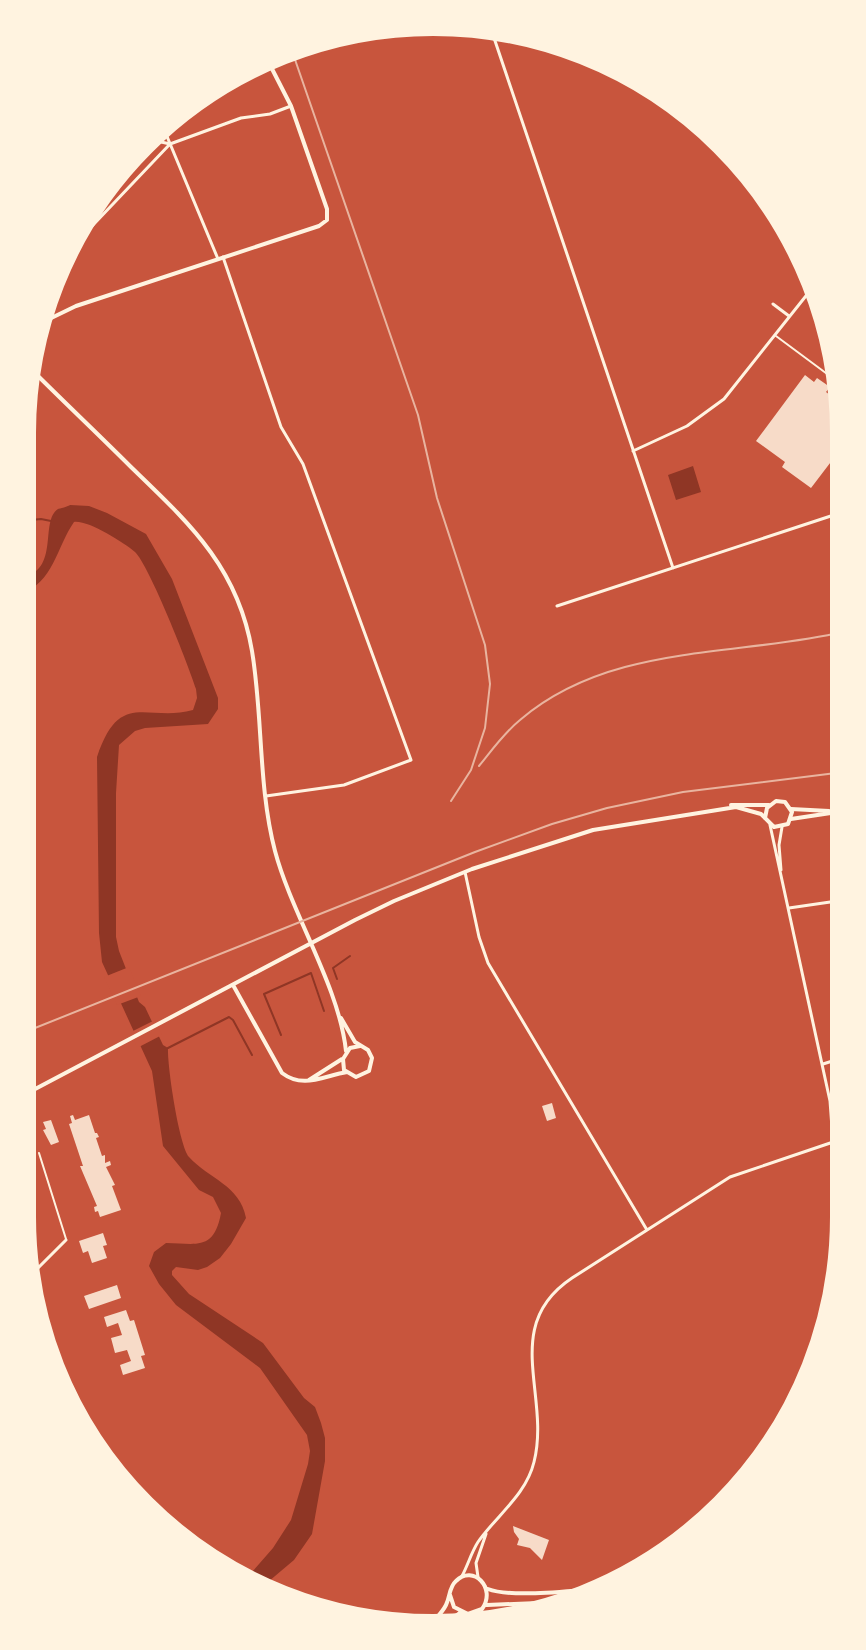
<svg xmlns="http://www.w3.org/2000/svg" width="866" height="1650" font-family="'Golos Text',sans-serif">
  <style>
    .water { fill: #8f3625 }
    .pier { fill: #c8553d }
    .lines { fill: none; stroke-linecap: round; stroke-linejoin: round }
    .stream { stroke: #8f3625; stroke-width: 2 }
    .building { fill: #f7dbc8 }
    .service { stroke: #fff3e0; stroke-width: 2 }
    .pedestrian { stroke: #fff3e0; stroke-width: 3 }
    .minor { stroke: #fff3e0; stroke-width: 3 }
    .tertiary { stroke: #fff3e0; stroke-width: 4 }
    .rail { stroke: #e9b49f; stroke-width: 2 }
    .rim { fill: none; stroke: #fff3e0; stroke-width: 4 }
  </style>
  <rect width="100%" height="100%" fill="#c8553d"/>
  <path class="water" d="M693 466 701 492 676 500 668 475Z
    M70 505 89 506 107 513 146 534 172 579 218 698V709L208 724 145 728 135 731 119 745 116 793V937L119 951 139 1002 145 1007 163 1045 168 1048C167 1065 179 1145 189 1157 209 1179 240 1185 246 1218L231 1244 220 1258 207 1267 198 1270 176 1267 172 1271V1275L189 1294 263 1343 304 1398 315 1407 321 1423 325 1438V1461L312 1534 294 1560 262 1587 246 1579 273 1548 291 1520 308 1464 310 1451 307 1435 260 1368 176 1305 159 1284 149 1266 154 1252 166 1243C195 1243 214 1252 221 1213L213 1197 199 1190 163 1146 152 1071 102 962 99 933 97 757C120 688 147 723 193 710L197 698 196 689C189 666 149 565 135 552 123 542 88 520 74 522 57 546 53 584 21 593V578C61 570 39 522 58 509 59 509 69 506 70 505Z"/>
  <path class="pier" d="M129 967 141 996 117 1005 104 977Z
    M155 1020 162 1035 137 1048 131 1032Z"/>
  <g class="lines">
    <path class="stream" d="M21 521 41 519 51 521
      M337 979 333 968 350 956
      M281 1035 264 994 311 973 324 1011
      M168 1048 229 1017 233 1020 252 1055"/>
  </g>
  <path class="building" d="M805 375 814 382 817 378 830 387 826 392 842 404 843 446 811 488 782 467 785 462 756 441Z
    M552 1103 556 1118 547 1121 542 1106Z
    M73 1115 75 1120 89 1115 95 1133H97L99 1137 96 1138 102 1156 105 1155V1163L110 1161 111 1165 106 1167 115 1185 112 1186 121 1210 100 1217 98 1211 95 1212 94 1207 97 1206 80 1166H83L69 1124 72 1123 70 1116Z
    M51 1120 59 1142 51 1145 43 1130 46 1129 43 1122Z
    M103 1233 107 1245 103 1246 107 1258 92 1263 88 1251 83 1253 79 1241Z
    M117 1285 121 1298 89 1309 84 1296Z
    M126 1310 130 1321 134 1320 145 1355 141 1356 145 1368 123 1375 120 1365 131 1361 127 1350 115 1353 111 1338 122 1335 118 1323 107 1327 104 1317Z
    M513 1526 549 1540 542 1560 530 1548 517 1545 519 1539 514 1532Z"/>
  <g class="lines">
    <path class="service" d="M776 336 842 385
      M39 1153 66 1239"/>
    <path class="pedestrian" d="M161 122 218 259
      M148 139 170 144
      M74 245 170 144 241 118 270 114 291 106"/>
    <path class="minor" d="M491 29 673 568
      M223 257 281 427 303 464 411 760 344 785 266 796
      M773 304 789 316
      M633 451 687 426 724 399 817 282
      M557 606 843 512
      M770 825 830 1101 834 1155 845 1201
      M781 870 779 845 782 827
      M465 872 479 937 488 963 647 1230
      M789 908 844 900
      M823 1064 845 1057
      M30 1276 66 1240
      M462 1576C468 1565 471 1553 478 1542 497 1515 526 1495 534 1462 551 1395 500 1326 572 1278L730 1177 845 1138
      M478 1577 476 1563 486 1534"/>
    <path class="tertiary" d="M43 322 76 306 319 226 327 220V209L291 106 268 61
      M31 369C64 402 98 434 131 467 189 523 238 567 252 651 263 717 258 786 275 851 292 915 339 986 346 1051
      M731 805H769
      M791 809 829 811
      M791 819 844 811
      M233 985 282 1073C303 1089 323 1076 347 1072
      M341 1018 355 1042 368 1050 372 1058 369 1071 356 1077 344 1070 343 1059 350 1048 360 1046
      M309 1080 342 1059
      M20 1097 355 920 394 901 472 869 593 830 736 807 761 814 774 827 788 824 792 812 785 802 776 801 767 808 765 818
      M488 1589C513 1599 586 1589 615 1587
      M487 1605 562 1602
      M430 1626C435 1619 442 1613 446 1605 450 1597 449 1587 456 1581 473 1564 497 1588 482 1609L468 1614 454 1607 450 1595
      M441 1627 461 1612"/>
    <path class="rail" d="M291 48 418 415 437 498 485 645 490 684 485 728 471 770 451 801
      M479 766C492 750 504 733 520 720 610 643 735 657 843 632
      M20 1034 475 852 552 824 607 808 683 792 844 772"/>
  </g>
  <path d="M0 0H866V1650H0ZM433 34H433A399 399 0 0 1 832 433V1217A399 399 0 0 1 433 1616H433A399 399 0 0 1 34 1217V433A399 399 0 0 1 433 34Z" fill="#fff3e0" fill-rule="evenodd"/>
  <path class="rim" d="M433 34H433A399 399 0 0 1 832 433V1217A399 399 0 0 1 433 1616H433A399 399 0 0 1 34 1217V433A399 399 0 0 1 433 34Z"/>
</svg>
